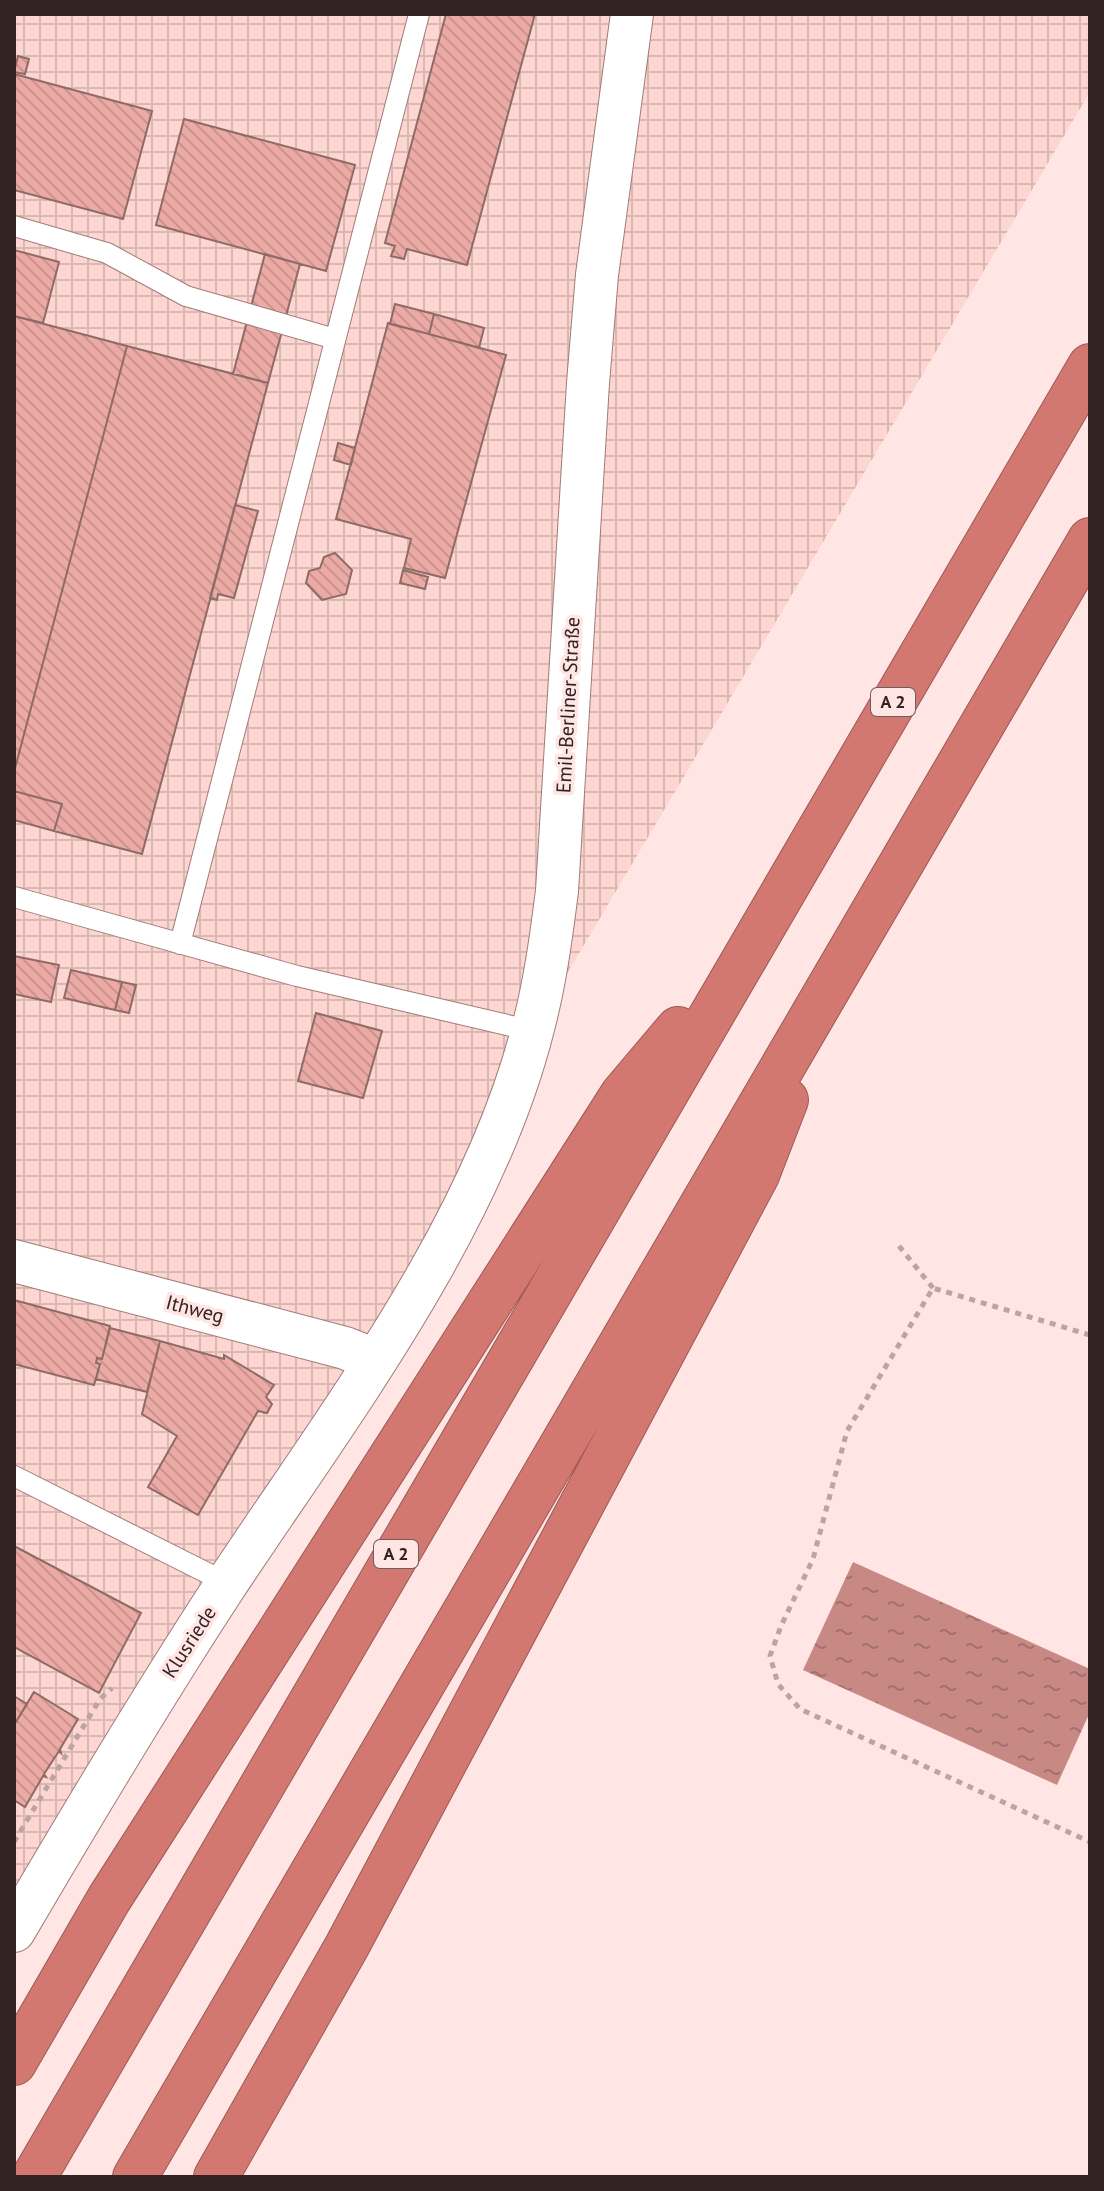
<svg xmlns="http://www.w3.org/2000/svg" width="1104" height="2191" font-family="'PT Sans',sans-serif">
  <style>
    .industrial { fill: url(#industrial-grid) }
    .water { fill: url(#water-ripples) }
    .building { fill: url(#building-back-hatch); stroke: #8f6b68; stroke-width: 2 }
    .lines { fill: none; stroke-linecap: round; stroke-linejoin: round }
    .service-casing { stroke: #a07b78; stroke-width: 22 }
    .minor-casing { stroke: #a07b78; stroke-width: 44 }
    .motorway-casing { stroke: #9b5a55; stroke-width: 46 }
    .path { stroke: #bba4a3; stroke-width: 5; stroke-dasharray: 6 6; stroke-linecap: butt }
    .service { stroke: #fff; stroke-width: 20 }
    .minor { stroke: #fff; stroke-width: 42 }
    .motorway { stroke: #d37771; stroke-width: 44 }
    .labels { text-anchor: middle; stroke-width: 7; stroke-linejoin: round; paint-order: stroke }
    .shield { fill: #ffe5e3; stroke: #705d5c; stroke-width: 2 }
    .shield-label { font-size: 18px; font-weight: bold; fill: #322322 }
    .street-label { font-size: 20px; fill: #322322; stroke: #ffe5e3 }
  </style>
  <defs>
    <pattern id="industrial-grid" width="8" height="8" patternUnits="userSpaceOnUse" patternTransform="scale(2)"><rect width="8" height="8" fill="#fdd5d1"/><path d="M0 4h8M4 0v8" fill="none" stroke="#d9b7b3"/></pattern>
    <pattern id="water-ripples" width="26" height="14" patternUnits="userSpaceOnUse" patternTransform="scale(2)"><rect width="26" height="14" fill="#c88984"/><path d="M2 4q2-2 4 0t4 0M15 11q2-2 4 0t4 0" fill="none" stroke="#a3706c"/></pattern>
    <pattern id="building-back-hatch" width="6" height="6" patternUnits="userSpaceOnUse" patternTransform="scale(2)"><rect width="6" height="6" fill="#ecaaa5"/><path d="M-1 5l2 2M0 0l6 6M5-1l2 2" fill="none" stroke="#cb928e"/></pattern>
  </defs>
  <rect width="100%" height="100%" fill="#ffe5e3"/>
  <path class="industrial" d="M14 14H1090V92L533 1031 507 1109 14 1931Z"/>
  <path class="water" d="M853 1562 1090 1669V1712L1057 1785 803 1670Z"/>
  <path class="building" d="M446 14H535L467 265 407 249 404 259 391 256 395 246 385 243Z
    M18 56 29 59 25 74 14 72Z
    M14 74 152 111 123 219 14 190Z
    M184 119 355 165 326 271 156 225Z
    M14 250 59 262 43 323 14 316Z
    M265 254 300 264 268 383 233 374Z
    M395 304 434 314 429 334 390 324Z
    M434 314 484 328 479 348 429 334Z
    M14 316 127 346 14 772Z
    M388 323 506 355 445 578 404 568 411 539 336 519Z
    M127 346 268 383 142 854 54 831 62 804 14 791V772Z
    M338 443 355 448 351 465 334 460Z
    M235 505 258 511 234 598 218 594 217 600 210 598Z
    M335 553 352 570 346 594 322 600 306 583 309 571 320 568 324 557Z
    M403 570 428 577 425 589 400 583Z
    M14 791 62 804 54 831 14 820Z
    M14 956 59 965 51 1002 14 994Z
    M71 970 122 982 115 1010 64 998Z
    M122 982 136 985 129 1013 115 1010Z
    M316 1013 382 1031 363 1098 298 1081Z
    M14 1300 110 1326 102 1359 97 1358 96 1363 100 1364 94 1385 14 1364Z
    M110 1328 160 1341 147 1392 96 1379 100 1364 96 1363 97 1358 102 1359Z
    M160 1341 224 1359V1355L274 1385 266 1397 272 1404 267 1413 258 1411 198 1515 148 1487 177 1436 142 1414Z
    M14 1546 141 1613 99 1693 14 1647Z
    M34 1692 78 1719 60 1749 61 1753 59 1751 44 1774 46 1777 43 1776 25 1807 14 1800V1725Z
    M14 1696 27 1704 14 1725Z"/>
  <g class="lines">
    <g class="service-casing">
      <path id="service" d="M14 226 107 253 186 296 335 339
        M14 897 297 976 533 1031
        M180 944 419 14
        M14 1476 227 1583"/>
    </g>
    <g class="minor-casing">
      <path id="minor" d="M14 1261 345 1348 375 1360
        M14 1931C82 1815 151 1699 225 1586 338 1415 482 1229 533 1028 545 983 551 938 557 891L588 383 597 275 632 14"/>
    </g>
    <g class="motorway-casing">
      <path id="motorway" d="M14 2063 109 1899 623 1094 678 1029
        M34 2177 1090 366
        M135 2177 1090 540
        M216 2177 347 1946 757 1175 786 1100"/>
    </g>
    <path class="path" d="M899 1246 933 1288
      M1090 1335 933 1288 847 1431 813 1559 781 1626 770 1656 778 1684 800 1709 1090 1842
      M14 1842 100 1699 112 1688"/>
    <use href="#service" class="service"/>
    <use href="#minor" class="minor"/>
    <use href="#motorway" class="motorway"/>
  </g>
  <g class="labels">
    <g class="shield">
      <rect x="871" y="688" width="44" height="28" rx="6"/>
      <rect x="374" y="1540" width="44" height="28" rx="6"/>
    </g>
    <g class="shield-label">
      <text x="893" y="708">A 2</text>
      <text x="396" y="1560">A 2</text>
    </g>
    <g class="street-label">
      <text transform="translate(568 705) rotate(-87)" y="7">Emil-Berliner-Straße</text>
      <text transform="translate(195 1309) rotate(15)" y="7">Ithweg</text>
      <text transform="translate(189 1642) rotate(-57)" y="7">Klusriede</text>
    </g>
  </g>
  <rect width="1104" height="2191" fill="none" stroke="#322322" stroke-width="32"/>
</svg>
